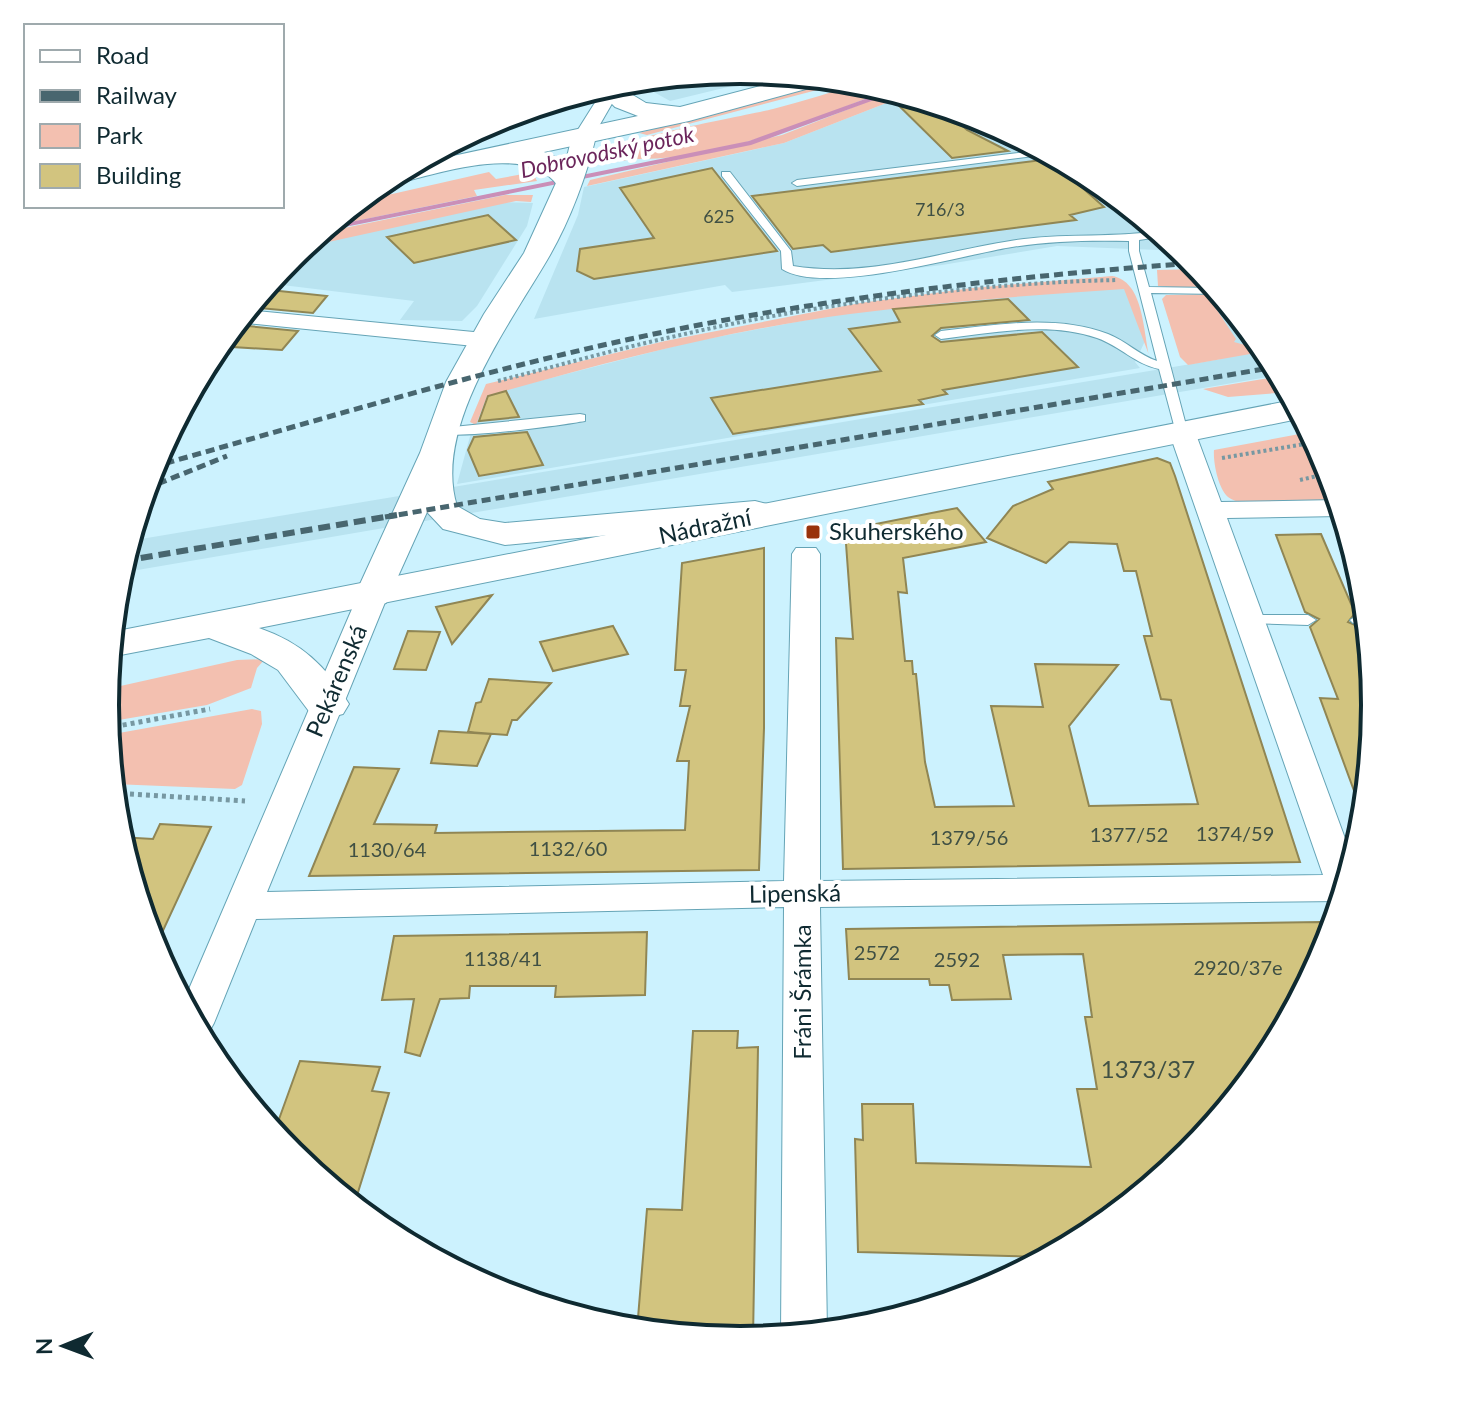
<svg xmlns="http://www.w3.org/2000/svg" width="1480" height="1410" font-family="Lato,sans-serif">
  <style>
    .built { fill: #b9e3f0 }
    .green { fill: #f3c0b0 }
    .lines { fill: none; stroke-linecap: round; stroke-linejoin: round }
    .stream { fill: #ca8fb8; fill-rule: evenodd }
    .building { fill: #d2c47f; stroke: #908654; stroke-width: 2 }
    .service-casing { stroke: #65a4b6; stroke-width: 2 }
    .minor-casing { stroke: #65a4b6; stroke-width: 2 }
    .tertiary-casing { stroke: #65a4b6; stroke-width: 2 }
    .secondary-casing { stroke: #65a4b6; stroke-width: 2 }
    .path-far1 { stroke: #7798a2; stroke-width: 4; stroke-dasharray: 3 3; stroke-linecap: butt }
    .path { stroke: #7798a2; stroke-width: 5; stroke-dasharray: 4 4; stroke-linecap: butt }
    .service { fill: #fff; fill-rule: evenodd }
    .minor { fill: #fff; fill-rule: evenodd }
    .tertiary { fill: #fff; fill-rule: evenodd }
    .secondary { fill: #fff; fill-rule: evenodd }
    .rail-far1 { stroke: #48666f; stroke-width: 5; stroke-dasharray: 9 5; stroke-linecap: butt }
    .rail { stroke: #48666f; stroke-width: 6; stroke-dasharray: 12 6; stroke-linecap: butt }
    .poi-dot { fill: #99330c; stroke: #fff; stroke-width: 3 }
    .labels { text-anchor: middle; stroke-width: 8; stroke-linejoin: round; paint-order: stroke }
    .far-number-label { font-size: 18px; fill: #405044 }
    .number-label { font-size: 20px; fill: #405044 }
    .far-water-label { font-size: 22px; font-style: italic; fill: #6b255b; stroke: #fff }
    .street-label { font-size: 24px; fill: #0f2a31; stroke: #fff }
    .poi-label { font-size: 24px; fill: #0f2a31; stroke: #fff; text-anchor: start }
    .near-number-label { font-size: 24px; fill: #405044 }
    .rim { fill: none; stroke: #0f2a31; stroke-width: 4 }
  </style>
  <rect width="100%" height="100%" fill="#ccf2fe"/>
  <path class="built" d="M740 70 781 74 670 101 652 91 629 89 635 80Z
    M907 95 983 119 1093 177 1183 251 1057 246 942 265 732 292 725 285 534 319 578 215 584 187 784 143Z
    M534 107 540 119 463 137 497 118Z
    M504 202 533 203 527 226 477 306 462 321 400 320 414 301 274 284 247 310 303 246Z
    M1128 286 1146 339 1135 362 1140 368 457 484 481 396 691 342 854 311Z
    M1222 296 1268 353 1280 375 120 573 129 541 1221 359 1180 302Z"/>
  <path class="green" d="M842 80 851 81 647 135 639 133Z
    M863 82 888 90C810 120 726 158 641 159 623 159 617 165 600 157 617 137 742 117 773 109 804 101 833 92 863 82Z
    M895 91 907 95 784 143 587 186 590 180 607 176 782 135Z
    M520 170 534 175 537 181 474 190 477 196 327 227 357 202 489 172 496 179 523 174Z
    M505 195H533L531 202 516 201 301 248 320 233Z
    M1200 269 1217 290 1158 286 1157 270Z
    M1112 276C1143 281 1143 328 1149 355L1124 289C1033 295 941 302 850 314 728 330 606 362 487 396L476 425 470 422 486 384 665 341 860 303 972 288Z
    M1220 294 1226 301 1215 307 1236 339 1234 342 1267 351 1188 365 1180 357 1162 299 1166 295Z
    M1281 376 1289 392 1228 397 1203 389Z
    M1310 432 1327 462 1339 503C1316 503 1244 511 1228 497 1218 488 1213 462 1214 450Z
    M265 659 257 668 251 688 207 705 107 722V689L237 660Z
    M252 709 261 711 262 724 242 785 235 789 113 784 108 735Z"/>
  <g class="lines">
    <path class="stream" d="M890 90 896 92 751 145 320 232 326 227 749 141Z"/>
  </g>
  <path class="building" d="M880 87 939 105 967 130 1008 151 952 158Z
    M1050 159 1104 207 1070 215 1076 220 831 252 823 245 793 249 752 196Z
    M712 168 777 251 594 279 577 271 580 249 654 238 620 188Z
    M488 215 516 240 414 263 387 237Z
    M263 290H270L327 296 313 313 249 307Z
    M1008 299 1029 320 941 328 932 336 941 342 1042 332 1078 367 943 390 947 394 919 400 923 404 733 434 711 398 881 371 849 329 900 322 893 309Z
    M235 324 237 325 298 331 282 350 217 346Z
    M506 391 519 417 479 421 488 396Z
    M527 432 543 465 479 476 468 450 474 437Z
    M1157 458 1170 463 1175 476 1300 862 843 869 836 638 853 639 845 530 957 508 986 542 903 558 907 593 898 592 905 661H912L913 674H916L925 762 935 807 1014 806 991 706 1043 707 1035 664 1118 665 1069 726 1089 806 1198 804 1171 700 1161 699 1144 636H1152L1136 571H1124L1117 544 1069 542 1046 563 987 538 1013 506 1053 489 1048 482Z
    M1321 534 1355 613 1348 622 1360 627 1369 649 1375 705 1364 818 1320 698 1338 699 1310 627 1319 619 1305 612 1276 535Z
    M764 548V728L759 870 309 876 354 767 399 769 374 824 437 825 435 833 685 830 689 761H677L690 706H680L686 670H675L682 563Z
    M492 595 452 644 436 607Z
    M613 626 628 654 553 671 540 642Z
    M408 631 440 632 426 670 394 669Z
    M489 679 551 683 517 720H512L507 735 468 732 476 703 481 702Z
    M439 731 491 734 477 766 431 763Z
    M160 824 211 827 154 950 120 837 153 839Z
    M1320 922 1326 948 1268 1058 1189 1154 1092 1233 1047 1257 858 1252 855 1139 863 1140 862 1104H913L916 1163 1091 1167 1077 1089H1097L1085 1017H1092L1083 954 1003 955 1011 999 952 1000 949 985H930L929 979H849L846 929Z
    M647 932 645 995 555 997 556 986H470L469 998 440 999 420 1056 405 1052 414 999 382 1000 394 936Z
    M693 1031H738L737 1048 758 1047 753 1339 637 1330 647 1209 682 1210Z
    M300 1061 380 1067 372 1091 389 1093 354 1205 291 1154 274 1133Z"/>
  <g class="lines">
    <g class="service-casing">
      <path id="service" d="M610 87 613 88V92L564 101 560 99Z
        M1042 150 1050 154 797 186 792 183 797 180Z
        M1067 163 1089 175 1148 222C1123 222 1087 183 1068 167Z
        M722 172H730L791 251 793 266C873 279 946 249 1024 239 1069 233 1114 238 1159 231L1165 236 1139 240V251L1149 287 1215 288 1220 294 1151 293 1187 429 1181 433 1175 429 1159 369C1135 364 1120 346 1097 338 1048 321 992 333 941 339L935 335 941 331C996 325 1055 314 1108 334 1126 341 1139 355 1157 361L1129 251V241C1090 240 1050 241 1012 247 962 255 824 296 782 269L781 251 722 176Z
        M580 414 585 415V421C563 425 449 441 437 432L443 428Z
        M1250 615H1308L1316 620 1308 625 1245 623 1242 620Z
        M1358 615 1366 616 1367 625 1353 623 1350 620Z"/>
    </g>
    <g class="minor-casing">
      <path id="minor" d="M625 81 591 140H577L574 136 606 85Z
        M247 310 484 333 496 340 484 347 237 322Z
        M1181 421 1194 429 1221 502 1338 500 1341 516 1227 518 1353 860 1341 901 820 907 827 1331 781 1334 784 907 256 919 214 1023 208 1034 200 1036 183 1003 358 595 363 589H383L388 595 267 892 784 881 792 554 796 548H816L820 554V881L1323 875 1168 429Z"/>
    </g>
    <g class="tertiary-casing">
      <path id="tertiary" d="M584 129 596 136C587 175 570 220 550 255 512 321 432 427 457 506L480 519 505 523 755 501 767 504 772 511 767 518 755 521 505 545 443 529 427 512 386 603 373 606 360 603 355 595 420 453 446 382 484 314 524 253 566 161 572 136Z"/>
    </g>
    <g class="secondary-casing">
      <path id="secondary" d="M799 76 831 79 828 83 689 121 544 152 566 162 582 180 578 186H558C526 140 432 176 386 186L378 184 411 165 638 116 615 107 598 90 613 83 646 103 680 107Z
        M1293 400 1303 418 259 628C302 643 326 666 349 704L343 714 327 718 311 714 278 670 251 654 209 638 110 657 112 632Z"/>
    </g>
    <path class="path-far1" d="M498 381C557 366 616 349 676 336 814 304 976 283 1118 280
      M1222 458 1316 442
      M1300 480 1330 473"/>
    <path class="path" d="M107 728 210 709
      M114 793 245 801"/>
    <use href="#service" class="service"/>
    <use href="#minor" class="minor"/>
    <use href="#tertiary" class="tertiary"/>
    <use href="#secondary" class="secondary"/>
    <path class="rail-far1" d="M152 467C309 423 466 375 626 340 813 299 1004 277 1195 263
      M145 489 227 456
      M385 517 1276 367"/>
    <path class="rail" d="M123 561 397 515"/>
  </g>
  <rect class="poi-dot" x="805" y="524" width="16" height="16" rx="4"/>
  <g class="labels">
    <g class="far-number-label">
      <text x="940" y="216">716/3</text>
      <text x="719" y="223">625</text>
    </g>
    <g class="number-label">
      <text x="1235" y="841">1374/59</text>
      <text x="1129" y="842">1377/52</text>
      <text x="969" y="845">1379/56</text>
      <text x="568" y="856">1132/60</text>
      <text x="387" y="857">1130/64</text>
      <text x="877" y="960">2572</text>
      <text x="503" y="966">1138/41</text>
      <text x="957" y="967">2592</text>
      <text x="1238" y="975">2920/37e</text>
    </g>
    <g class="far-water-label">
      <text transform="translate(607 152) rotate(-12)" y="8">Dobrovodský potok</text>
    </g>
    <g class="street-label">
      <text transform="translate(705 527) rotate(-12)" y="8">Nádražní</text>
      <text transform="translate(337 681) rotate(-67)" y="8">Pekárenská</text>
      <text transform="translate(795 894) rotate(-1)" y="8">Lipenská</text>
      <text transform="translate(803 992) rotate(-90)" y="8">Fráni Šrámka</text>
    </g>
    <g class="poi-label">
      <text x="829" y="540">Skuherského</text>
    </g>
    <g class="near-number-label">
      <text x="1148" y="1078">1373/37</text>
    </g>
  </g>
  <path d="M0 0H1480V1410H0ZM119 705a621 621 0 1 1 1242 0a621 621 0 1 1-1242 0Z" fill="#fff" fill-rule="evenodd"/>
  <path class="rim" d="M119 705a621 621 0 1 1 1242 0a621 621 0 1 1-1242 0Z"/>
  <rect x="24" y="24" width="260" height="184" fill="#ffffff" stroke="#9faaad" stroke-width="2"/>
  <rect x="40" y="50" width="40" height="12" fill="#ffffff" stroke="#9faaad" stroke-width="2"/>
  <text x="96" y="64" font-size="24" fill="#0f2a31">Road</text>
  <rect x="40" y="90" width="40" height="12" fill="#48666f" stroke="#9faaad" stroke-width="2"/>
  <text x="96" y="104" font-size="24" fill="#0f2a31">Railway</text>
  <rect x="40" y="124" width="40" height="24" fill="#f3c0b0" stroke="#9faaad" stroke-width="2"/>
  <text x="96" y="144" font-size="24" fill="#0f2a31">Park</text>
  <rect x="40" y="164" width="40" height="24" fill="#d2c47f" stroke="#9faaad" stroke-width="2"/>
  <text x="96" y="184" font-size="24" fill="#0f2a31">Building</text>
  <g transform="translate(64 1346) rotate(269)" stroke="#ffffff" stroke-width="6" paint-order="stroke">
  <path d="M0-6L14 30L0 20L-14 30Z" fill="#0f2a31"/>
  <text y="-12" font-size="22" font-weight="bold" text-anchor="middle" fill="#0f2a31">N</text>
  </g>
</svg>
